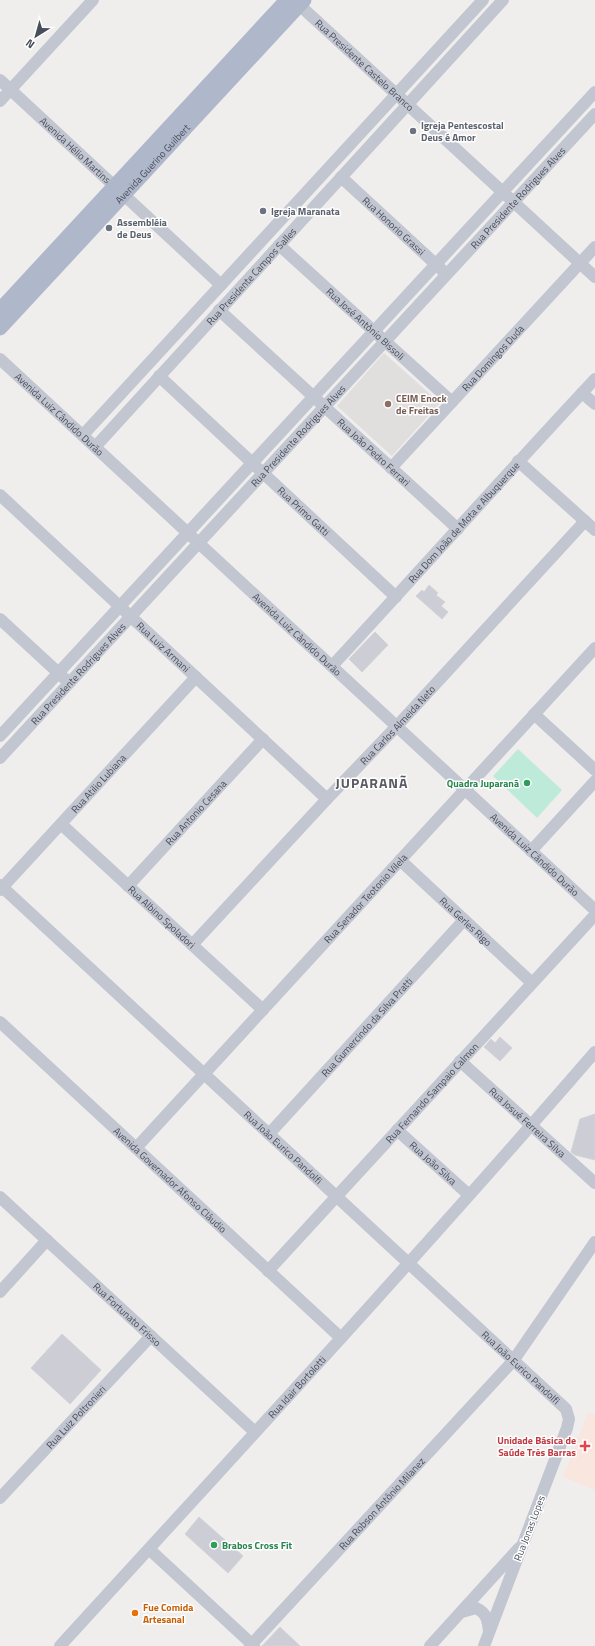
<svg xmlns="http://www.w3.org/2000/svg" width="595" height="1646" font-family="'Titillium Web',sans-serif">
  <style>
    .education { fill: #e1dfde }
    .medical { fill: #f9e6df }
    .green { fill: #beebd9 }
    .building { fill: #cdced5; stroke: #d2d2d8 }
    .lines { fill: none; stroke-linecap: round; stroke-linejoin: round }
    .minor { stroke: #c2c6d1; stroke-width: 12 }
    .major { stroke: #afb7ca; stroke-width: 15 }
    .worship-dot { fill: #6b7280; stroke: #fff; stroke-width: 1.5 }
    .education-dot { fill: #8d6e63; stroke: #fff; stroke-width: 1.5 }
    .leisure-dot { fill: #2e9e5b; stroke: #fff; stroke-width: 1.5 }
    .health-dot { fill: #e0444e; stroke: #fff; stroke-width: 1.5 }
    .food-dot { fill: #e8710a; stroke: #fff; stroke-width: 1.5 }
    .labels { text-anchor: middle; stroke-width: 3; stroke-linejoin: round; paint-order: stroke }
    .street-label { font-size: 10px; fill: #474d59; stroke: #fff }
    .worship-label { font-size: 10px; font-weight: bold; fill: #5b616d; stroke: #fff; text-anchor: start }
    .education-label { font-size: 10px; font-weight: bold; fill: #785e54; stroke: #fff; text-anchor: start }
    .leisure-label { font-size: 10px; font-weight: bold; fill: #27864d; stroke: #fff; text-anchor: end }
    .health-label { font-size: 10px; font-weight: bold; fill: #be3a42; stroke: #fff; text-anchor: end }
    .food-label { font-size: 10px; font-weight: bold; fill: #c56008; stroke: #fff; text-anchor: start }
    .district-label { font-size: 14px; font-weight: bold; letter-spacing: 1px; fill: #5a5c62; stroke: #fff }
  </style>
  <rect width="100%" height="100%" fill="#f0eeed"/>
  <path class="education" d="M384 353 440 403 392 456 337 406Z"/>
  <path class="medical" d="M588 1412 595 1415V1490L563 1477Z"/>
  <path class="green" d="M518 749 562 790 537 818 493 776Z"/>
  <path class="building" d="M429 585 438 593 436 595 445 602 441 606 448 612 442 619 416 596 422 590 424 592Z
    M375 632 388 645 362 672 349 659Z
    M500 1037 512 1048 500 1061 484 1047 491 1039 495 1043Z
    M595 1114V1160L575 1155 571 1152 580 1119Z
    M62 1334 101 1370 70 1404 31 1368Z
    M199 1517 243 1556 228 1573 185 1534Z
    M280 1627 300 1646H262Z"/>
  <g class="lines">
    <g class="minor">
      <path id="s1" d="M294 0 595 277"/>
      <path id="s2" d="M0 80 221 285"/>
      <path d="M0 101 93 0"/>
      <path id="s3" d="M341 177 442 270"/>
      <path id="s4" d="M279 245 452 402"/>
      <path id="s5" d="M219 310 458 529"/>
      <path id="s6" d="M0 359 595 910"/>
      <path id="s7" d="M159 376 396 597"/>
      <path d="M582 393 595 404"/>
      <path d="M83 435 483 0"/>
      <path id="s8" d="M96 446 503 0"/>
      <path d="M518 461 595 530"/>
      <path id="s9" d="M391 468 595 247"/>
      <path id="s10" d="M0 495 327 799"/>
      <path d="M0 619 64 678"/>
      <path id="s11" d="M332 666C420 571 506 474 595 379"/>
      <path d="M534 714 595 770"/>
      <path d="M0 736 595 92"/>
      <path id="s12" d="M0 758 595 114"/>
      <path id="s13" d="M61 824 263 1010"/>
      <path d="M531 851 595 781"/>
      <path id="s14" d="M400 860 532 983"/>
      <path id="s15" d="M0 885 566 1409 569 1419 567 1428 484 1646"/>
      <path id="s16" d="M128 886 263 739"/>
      <path id="s17" d="M0 890 196 677"/>
      <path id="s18" d="M192 945 327 799 397 726 585 521"/>
      <path id="s19" d="M0 1022 341 1338"/>
      <path id="s20" d="M460 1061 595 1183"/>
      <path id="s21" d="M397 1130 469 1195"/>
      <path id="s22" d="M269 1134 464 920"/>
      <path id="s23" d="M136 1148 595 648"/>
      <path id="s24" d="M0 1197 255 1432"/>
      <path id="s25" d="M268 1271 595 915"/>
      <path d="M0 1292 47 1240"/>
      <path id="s26" d="M0 1498 151 1336"/>
      <path d="M149 1549 254 1646"/>
      <path d="M462 1612 476 1608C487 1613 488 1621 489 1632"/>
      <path id="s27" d="M60 1646C240 1449 421 1253 595 1052"/>
      <path id="s28" d="M250 1646 513 1361 595 1242"/>
      <path d="M430 1646 519 1548"/>
    </g>
    <g class="major">
      <path d="M0 310 287 0"/>
      <path id="s29" d="M0 328 304 0"/>
    </g>
  </g>
  <g class="worship-dot">
    <circle cx="413" cy="131" r="4"/>
    <circle cx="263" cy="211" r="4"/>
    <circle cx="109" cy="228" r="4"/>
  </g>
  <circle class="education-dot" cx="388" cy="404" r="4"/>
  <g class="leisure-dot">
    <circle cx="527" cy="783" r="4"/>
    <circle cx="214" cy="1545" r="4"/>
  </g>
  <path class="health-dot" d="M583 1440h4v4h4v4h-4v4h-4v-4h-4v-4h4z"/>
  <circle class="food-dot" cx="135" cy="1613" r="4"/>
  <g class="labels">
    <g class="street-label">
      <text dy="4" stroke="none"><textPath href="#s1" startOffset="96">Rua Presidente Castelo Branco</textPath></text>
      <text dy="4" stroke="none"><textPath href="#s2" startOffset="103">Avenida Hélio Martins</textPath></text>
      <text dy="4" stroke="none"><textPath href="#s29" startOffset="224">Avenida Guerino Guilbert</textPath></text>
      <text dy="4" stroke="none"><textPath href="#s12" startOffset="763">Rua Presidente Rodrigues Alves</textPath></text>
      <text dy="4" stroke="none"><textPath href="#s3" startOffset="72">Rua Honorio Grassi</textPath></text>
      <text dy="4" stroke="none"><textPath href="#s8" startOffset="230">Rua Presidente Campos Salles</textPath></text>
      <text dy="4" stroke="none"><textPath href="#s4" startOffset="117">Rua José Antônio Bissoli</textPath></text>
      <text dy="4" stroke="none"><textPath href="#s9" startOffset="150">Rua Domingos Duda</textPath></text>
      <text dy="4" stroke="none"><textPath href="#s6" startOffset="81">Avenida Luiz Cândido Durão</textPath></text>
      <text dy="4" stroke="none"><textPath href="#s12" startOffset="439">Rua Presidente Rodrigues Alves</textPath></text>
      <text dy="4" stroke="none"><textPath href="#s5" startOffset="210">Rua João Pedro Ferrari</textPath></text>
      <text dy="4" stroke="none"><textPath href="#s7" startOffset="198">Rua Primo Gatti</textPath></text>
      <text dy="4" stroke="none"><textPath href="#s11" startOffset="195">Rua Dom João de Mota e Albuquerque</textPath></text>
      <text dy="4" stroke="none"><textPath href="#s6" startOffset="405">Avenida Luiz Cândido Durão</textPath></text>
      <text dy="4" stroke="none"><textPath href="#s10" startOffset="223">Rua Luiz Armani</textPath></text>
      <text dy="4" stroke="none"><textPath href="#s12" startOffset="115">Rua Presidente Rodrigues Alves</textPath></text>
      <text dy="4" stroke="none"><textPath href="#s18" startOffset="301">Rua Carlos Almeida Neto</textPath></text>
      <text dy="4" stroke="none"><textPath href="#s17" startOffset="145">Rua Atilio Lubiana</textPath></text>
      <text dy="4" stroke="none"><textPath href="#s16" startOffset="100">Rua Antonio Cesana</textPath></text>
      <text dy="4" stroke="none"><textPath href="#s6" startOffset="729">Avenida Luiz Cândido Durão</textPath></text>
      <text dy="4" stroke="none"><textPath href="#s23" startOffset="339">Rua Senador Teotonio Vilela</textPath></text>
      <text dy="4" stroke="none"><textPath href="#s13" startOffset="137">Rua Albino Spoladori</textPath></text>
      <text dy="4" stroke="none"><textPath href="#s14" startOffset="90">Rua Gerles Rigo</textPath></text>
      <text dy="4" stroke="none"><textPath href="#s22" startOffset="145">Rua Gumercindo da Silva Pratti</textPath></text>
      <text dy="4" stroke="none"><textPath href="#s25" startOffset="242">Rua Fernando Sampaio Calmon</textPath></text>
      <text dy="4" stroke="none"><textPath href="#s20" startOffset="91">Rua Josué Ferreira Silva</textPath></text>
      <text dy="4" stroke="none"><textPath href="#s15" startOffset="386">Rua João Eurico Pandolfi</textPath></text>
      <text dy="4" stroke="none"><textPath href="#s21" startOffset="49">Rua João Silva</textPath></text>
      <text dy="4" stroke="none"><textPath href="#s19" startOffset="232">Avenida Governador Afonso Cláudio</textPath></text>
      <text dy="4" stroke="none"><textPath href="#s24" startOffset="173">Rua Fortunato Frisso</textPath></text>
      <text dy="4" stroke="none"><textPath href="#s15" startOffset="710">Rua João Eurico Pandolfi</textPath></text>
      <text dy="4" stroke="none"><textPath href="#s27" startOffset="351">Rua Idair Bortolotti</textPath></text>
      <text dy="4" stroke="none"><textPath href="#s26" startOffset="111">Rua Luiz Poltronieri</textPath></text>
      <text dy="4" stroke="none"><textPath href="#s28" startOffset="194">Rua Robson Antônio Milanez</textPath></text>
      <text transform="translate(529 1528) rotate(-69)" y="4">Rua Jonas Lopes</text>
    </g>
    <g class="worship-label">
      <text x="421" y="129">Igreja Pentescostal<tspan x="421" dy="12">Deus é Amor</tspan></text>
      <text x="271" y="215">Igreja Maranata</text>
      <text x="117" y="226">Assembléia<tspan x="117" dy="12">de Deus</tspan></text>
    </g>
    <g class="education-label">
      <text x="396" y="402">CEIM Enock<tspan x="396" dy="12">de Freitas</tspan></text>
    </g>
    <g class="leisure-label">
      <text x="519" y="787">Quadra Juparanã</text>
      <text x="222" y="1549" text-anchor="start">Brabos Cross Fit</text>
    </g>
    <g class="health-label">
      <text x="576" y="1444">Unidade Básica de<tspan x="576" dy="12">Saúde Três Barras</tspan></text>
    </g>
    <g class="food-label">
      <text x="143" y="1611">Fue Comida<tspan x="143" dy="12">Artesanal</tspan></text>
    </g>
    <g class="district-label">
      <text x="372" y="788">JUPARANÃ</text>
    </g>
  </g>
  <g transform="translate(36 36) rotate(217)" stroke="#ffffff" stroke-width="3" paint-order="stroke">
  <path d="M0-3L7 15L0 10L-7 15Z" fill="#474d59"/>
  <text y="-6" font-size="11" font-weight="bold" text-anchor="middle" fill="#474d59">N</text>
  </g>
</svg>
